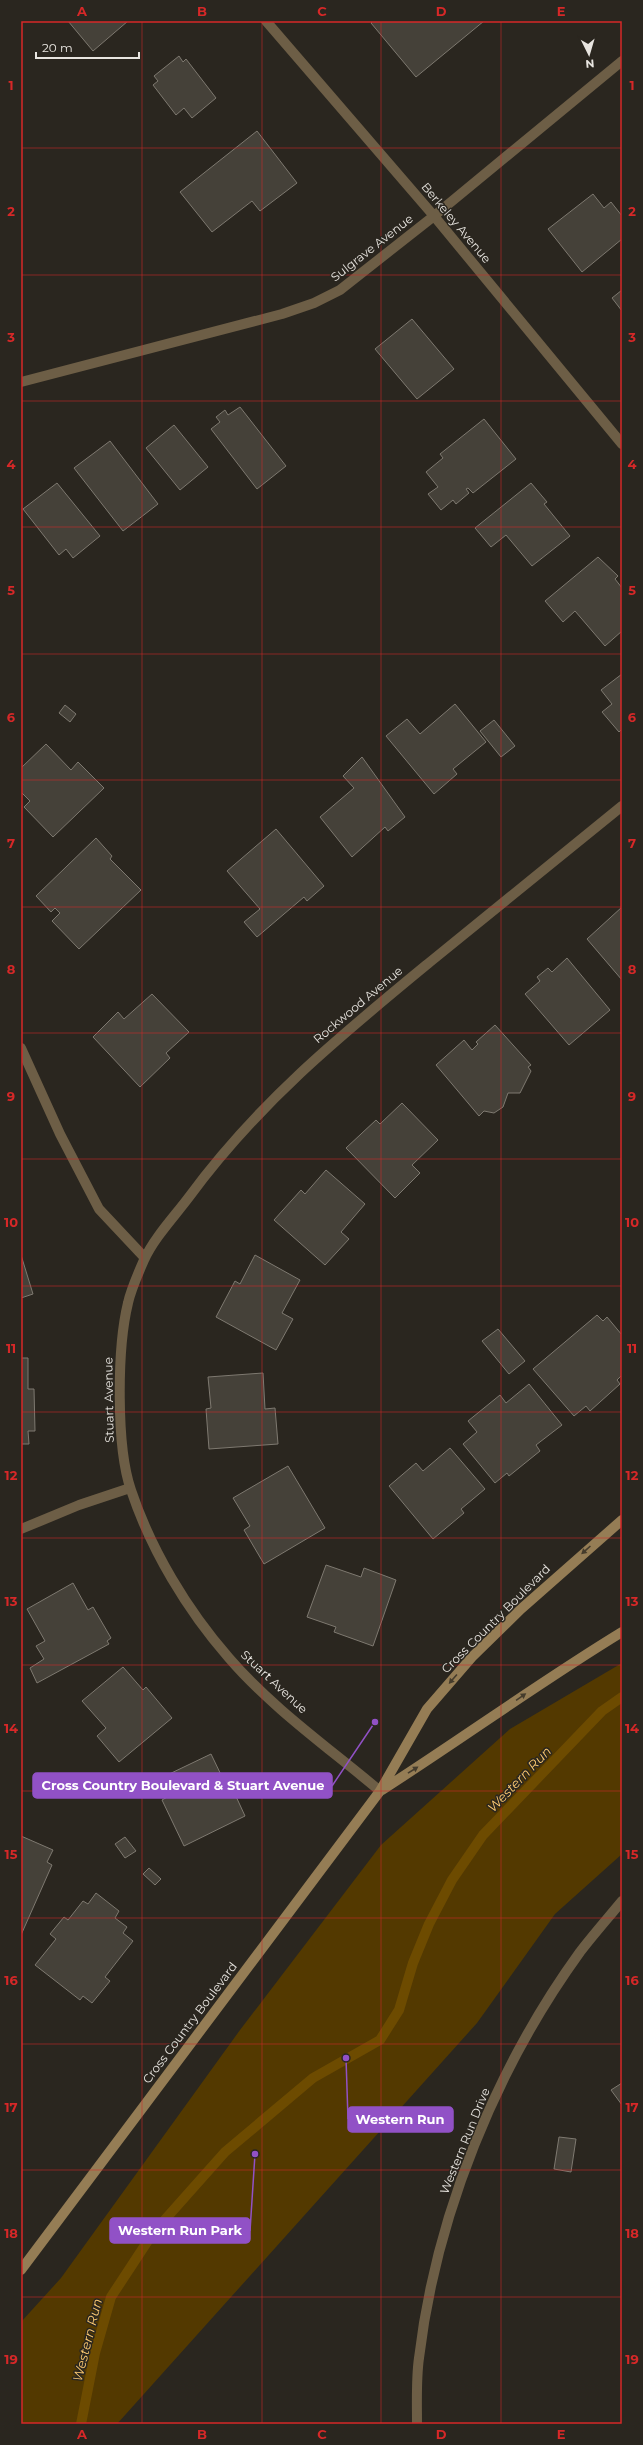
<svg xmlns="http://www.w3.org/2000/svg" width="643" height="2445" font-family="Montserrat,sans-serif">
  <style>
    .green { fill: #533900 }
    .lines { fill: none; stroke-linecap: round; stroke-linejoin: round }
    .stream { stroke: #6d4b00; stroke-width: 10 }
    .building { fill: #454139; stroke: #7e7970 }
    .street { stroke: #6d5e46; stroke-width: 10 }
    .secondary { stroke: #957d55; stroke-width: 10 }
    .oneway { fill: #453c2c }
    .grid { fill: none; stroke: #d62828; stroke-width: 1; stroke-opacity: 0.55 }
    .labels { text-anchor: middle; stroke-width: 3; stroke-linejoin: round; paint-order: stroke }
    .street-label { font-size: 12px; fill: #e8e5e0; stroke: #2a261f }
    .water-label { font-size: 13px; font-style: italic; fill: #fdca71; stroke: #2a261f }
    .leader { fill: none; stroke: #9151c6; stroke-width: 1.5 }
    .callout-dot { fill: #9151c6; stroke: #2a261f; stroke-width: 1.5 }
    .callout { fill: #9151c6; stroke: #9151c6; stroke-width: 1.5 }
    .callout-label { font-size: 13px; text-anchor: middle; font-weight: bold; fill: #fff }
    .neatline { fill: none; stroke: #d62828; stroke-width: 1.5 }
    .grid-label { font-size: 13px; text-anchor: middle; font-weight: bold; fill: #d62828 }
  </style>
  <rect width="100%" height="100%" fill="#2a261f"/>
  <path class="green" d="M622 1663V1854L555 1914 477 2023 117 2424H21V2322L61 2278 240 2030 381 1845 510 1729Z"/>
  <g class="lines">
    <path class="stream" d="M81 2424 95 2353 111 2297 153 2233 225 2152 313 2078 380 2040 399 2010 413 1963 429 1924 452 1880 483 1835 602 1711 622 1697"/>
  </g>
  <path class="building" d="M68 21H128L93 51Z
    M373 21H484L416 77 371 23Z
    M179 56 183 62 186 59 216 98 192 118 184 108 176 115 153 85 158 81 154 76Z
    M257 131 297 183 260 211 252 201 212 232 180 192Z
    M593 194 604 208 611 202 622 216V239L582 272 548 229Z
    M622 290V311L612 298Z
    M412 319 454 369 417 399 375 349Z
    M240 407 286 466 257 489 211 429 220 422 216 417 225 410 228 415Z
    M484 419 516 459 473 493 468 488 466 489 469 493 456 504 453 500 441 510 428 494 438 487 426 472 443 458 440 454Z
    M174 425 208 467 180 490 146 448Z
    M110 441 158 504 123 531 74 468Z
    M57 483 100 536 73 558 66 549 59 555 23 509Z
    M531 483 547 502 544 504 570 536 532 566 506 535 491 547 475 528Z
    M598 557 618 576 615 579 622 588V631L605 646 575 611 563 622 545 601Z
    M622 674V729L619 732 602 712 612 704 601 690Z
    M455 704 486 742 453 769 457 774 434 794 386 736 407 719 420 734Z
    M65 705 76 714 70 722 59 713Z
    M494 720 515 746 501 757 480 731Z
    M46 744 71 770 78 762 104 788 53 837 24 807 30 801 21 792V768Z
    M362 757 405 817 388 831 385 827 352 857 320 817 354 788 343 776Z
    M276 829 324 886 307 901 304 897 257 937 244 922 260 909 227 871Z
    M96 838 112 856 110 859 141 890 79 949 52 921 60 913 55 908 51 912 36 896Z
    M622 907V980L587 939Z
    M567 958 610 1010 569 1045 525 994 540 981 537 977 548 968 552 972Z
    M152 994 189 1032 166 1053 170 1058 140 1087 93 1037 118 1012 124 1019Z
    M495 1025 531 1065 528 1067 531 1071 520 1093H508L503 1107 494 1113 484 1111 479 1116 436 1065 464 1040 472 1050 478 1044 476 1042Z
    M402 1103 438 1140 412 1165 420 1173 395 1198 346 1148 376 1120 380 1124Z
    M326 1170 365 1204 341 1232 349 1239 325 1265 274 1220 301 1190 305 1194Z
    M21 1255 33 1294 21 1298Z
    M255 1255 300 1280 282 1313 293 1319 276 1350 216 1317 235 1281 240 1284Z
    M597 1315 603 1321 607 1317 622 1335V1375L617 1380 620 1384 590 1411 586 1406 574 1416 533 1369Z
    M498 1329 525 1361 509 1374 482 1341Z
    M21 1358H28V1389H34L35 1431H28L29 1444H21Z
    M263 1373 265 1409 275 1408 278 1444 209 1449 206 1409 211 1408 208 1377Z
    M529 1384 562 1425 536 1445 540 1451 509 1476 507 1473 495 1483 463 1444 477 1432 468 1421 500 1395 506 1403Z
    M450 1448 485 1489 461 1509 464 1513 433 1539 389 1486 416 1463 423 1471Z
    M288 1466 325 1528 264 1564 244 1530 250 1526 233 1498Z
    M326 1565 361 1577 364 1568 396 1580 373 1646 334 1632 336 1627 307 1617Z
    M73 1583 88 1610 93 1607 111 1638 107 1641 109 1644 37 1683 30 1668 44 1659 36 1646 45 1641 27 1609Z
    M123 1667 143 1690 146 1687 172 1718 119 1762 97 1736 106 1728 82 1701Z
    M211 1754 224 1781 228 1779 245 1816 184 1846 162 1800 171 1795 163 1777Z
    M21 1836 53 1850 47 1862 52 1865 21 1935Z
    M125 1837 136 1851 125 1858 115 1844Z
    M149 1868 161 1879 155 1885 143 1874Z
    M96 1893 119 1911 115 1918 127 1927 123 1933 133 1941 105 1977 110 1981 92 2003 83 1996 80 2000 35 1965 56 1939 50 1934 64 1917 68 1920 83 1901 88 1904Z
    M622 2083V2105L611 2090Z
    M559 2137 576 2139 571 2172 554 2169Z"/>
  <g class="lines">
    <path class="street" d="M266 21 434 216 622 444
      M21 382 282 314 314 303 340 290 434 216 622 61
      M21 1048 60 1134 99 1209 145 1258
      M21 1529 79 1505 130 1488
      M380 1791C329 1748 272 1708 229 1658 187 1610 151 1550 131 1490 116 1447 117 1348 128 1303 131 1289 138 1274 144 1260 154 1238 174 1217 189 1197 259 1102 340 1036 430 962 494 910 558 858 622 806
      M417 2424C417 2402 416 2379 419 2358 436 2215 496 2068 580 1952 593 1935 608 1918 622 1901"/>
    <path class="secondary" d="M382 1790C463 1738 540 1682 622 1632
      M21 2270 380 1791 427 1709 472 1657 521 1609 622 1520"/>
  </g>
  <defs><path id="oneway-solid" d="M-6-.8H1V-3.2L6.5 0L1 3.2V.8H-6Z"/></defs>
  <g class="oneway">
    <use href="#oneway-solid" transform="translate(586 1550) rotate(138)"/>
    <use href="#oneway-solid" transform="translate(453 1679) rotate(131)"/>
    <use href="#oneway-solid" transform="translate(521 1697) rotate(-35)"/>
    <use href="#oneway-solid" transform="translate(413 1770) rotate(-32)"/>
  </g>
  <path class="grid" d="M142 21V2424M262 21V2424M381 21V2424M501 21V2424M21 148H622M21 275H622M21 401H622M21 527H622M21 654H622M21 780H622M21 907H622M21 1033H622M21 1159H622M21 1286H622M21 1412H622M21 1538H622M21 1665H622M21 1791H622M21 1918H622M21 2044H622M21 2170H622M21 2297H622"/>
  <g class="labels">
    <g class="street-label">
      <text transform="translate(456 223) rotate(50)" y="4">Berkeley Avenue</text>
      <text transform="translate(372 248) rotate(-38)" y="4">Sulgrave Avenue</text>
      <text transform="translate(358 1005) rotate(-40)" y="4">Rockwood Avenue</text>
      <text transform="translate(109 1400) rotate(-91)" y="4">Stuart Avenue</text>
      <text transform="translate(496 1619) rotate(-45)" y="4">Cross Country Boulevard</text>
      <text transform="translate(274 1682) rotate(43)" y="4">Stuart Avenue</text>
      <text transform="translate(190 2023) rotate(-53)" y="4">Cross Country Boulevard</text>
      <text transform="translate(465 2141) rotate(-68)" y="4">Western Run Drive</text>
    </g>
    <g class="water-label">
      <text transform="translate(519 1779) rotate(-46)" y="5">Western Run</text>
      <text transform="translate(87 2340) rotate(-76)" y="5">Western Run</text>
    </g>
  </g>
  <path class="leader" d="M375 1722L332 1786M346 2058L348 2119M255 2154L250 2231"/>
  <g class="callout-dot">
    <circle cx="375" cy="1722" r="4"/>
    <circle cx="346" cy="2058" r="4"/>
    <circle cx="255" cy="2154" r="4"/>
  </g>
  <g class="callout">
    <rect x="33" y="1773" width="299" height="25" rx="4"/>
    <rect x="348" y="2107" width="105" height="25" rx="4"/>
    <rect x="110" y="2218" width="140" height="25" rx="4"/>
  </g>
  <g class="callout-label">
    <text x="183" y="1790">Cross Country Boulevard &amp; Stuart Avenue</text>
    <text x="400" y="2124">Western Run</text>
    <text x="180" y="2235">Western Run Park</text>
  </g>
  <rect width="643" height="2445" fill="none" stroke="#2a261f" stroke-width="44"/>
  <g transform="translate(589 54) rotate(175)" stroke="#2a261f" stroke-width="3" paint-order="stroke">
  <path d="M0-3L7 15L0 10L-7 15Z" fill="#e8e5e0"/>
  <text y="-6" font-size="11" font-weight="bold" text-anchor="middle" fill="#e8e5e0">N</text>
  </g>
  <path d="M36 52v6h103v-6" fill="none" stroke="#e8e5e0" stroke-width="2"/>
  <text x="42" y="52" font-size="12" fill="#e8e5e0" stroke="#2a261f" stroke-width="3" paint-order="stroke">20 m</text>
  <rect x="22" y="22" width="599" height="2401" class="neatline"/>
  <g class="grid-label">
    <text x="82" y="16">A</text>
    <text x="202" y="16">B</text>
    <text x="322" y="16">C</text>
    <text x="441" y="16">D</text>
    <text x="561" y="16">E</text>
    <text x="11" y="90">1</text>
    <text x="632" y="90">1</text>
    <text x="11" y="216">2</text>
    <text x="632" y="216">2</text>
    <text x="11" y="342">3</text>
    <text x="632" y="342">3</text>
    <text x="11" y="469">4</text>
    <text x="632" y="469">4</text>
    <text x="11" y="595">5</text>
    <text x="632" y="595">5</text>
    <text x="11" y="722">6</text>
    <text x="632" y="722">6</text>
    <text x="11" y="848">7</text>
    <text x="632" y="848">7</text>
    <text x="11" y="974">8</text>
    <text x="632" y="974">8</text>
    <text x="11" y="1101">9</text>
    <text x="632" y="1101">9</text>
    <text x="11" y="1227">10</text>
    <text x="632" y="1227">10</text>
    <text x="11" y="1353">11</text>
    <text x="632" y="1353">11</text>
    <text x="11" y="1480">12</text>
    <text x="632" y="1480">12</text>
    <text x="11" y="1606">13</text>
    <text x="632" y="1606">13</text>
    <text x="11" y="1733">14</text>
    <text x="632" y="1733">14</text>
    <text x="11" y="1859">15</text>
    <text x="632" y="1859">15</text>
    <text x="11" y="1985">16</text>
    <text x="632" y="1985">16</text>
    <text x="11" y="2112">17</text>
    <text x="632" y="2112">17</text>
    <text x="11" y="2238">18</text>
    <text x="632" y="2238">18</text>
    <text x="11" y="2364">19</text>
    <text x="632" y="2364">19</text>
    <text x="82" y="2439">A</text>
    <text x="202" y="2439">B</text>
    <text x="322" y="2439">C</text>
    <text x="441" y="2439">D</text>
    <text x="561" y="2439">E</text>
  </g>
</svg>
